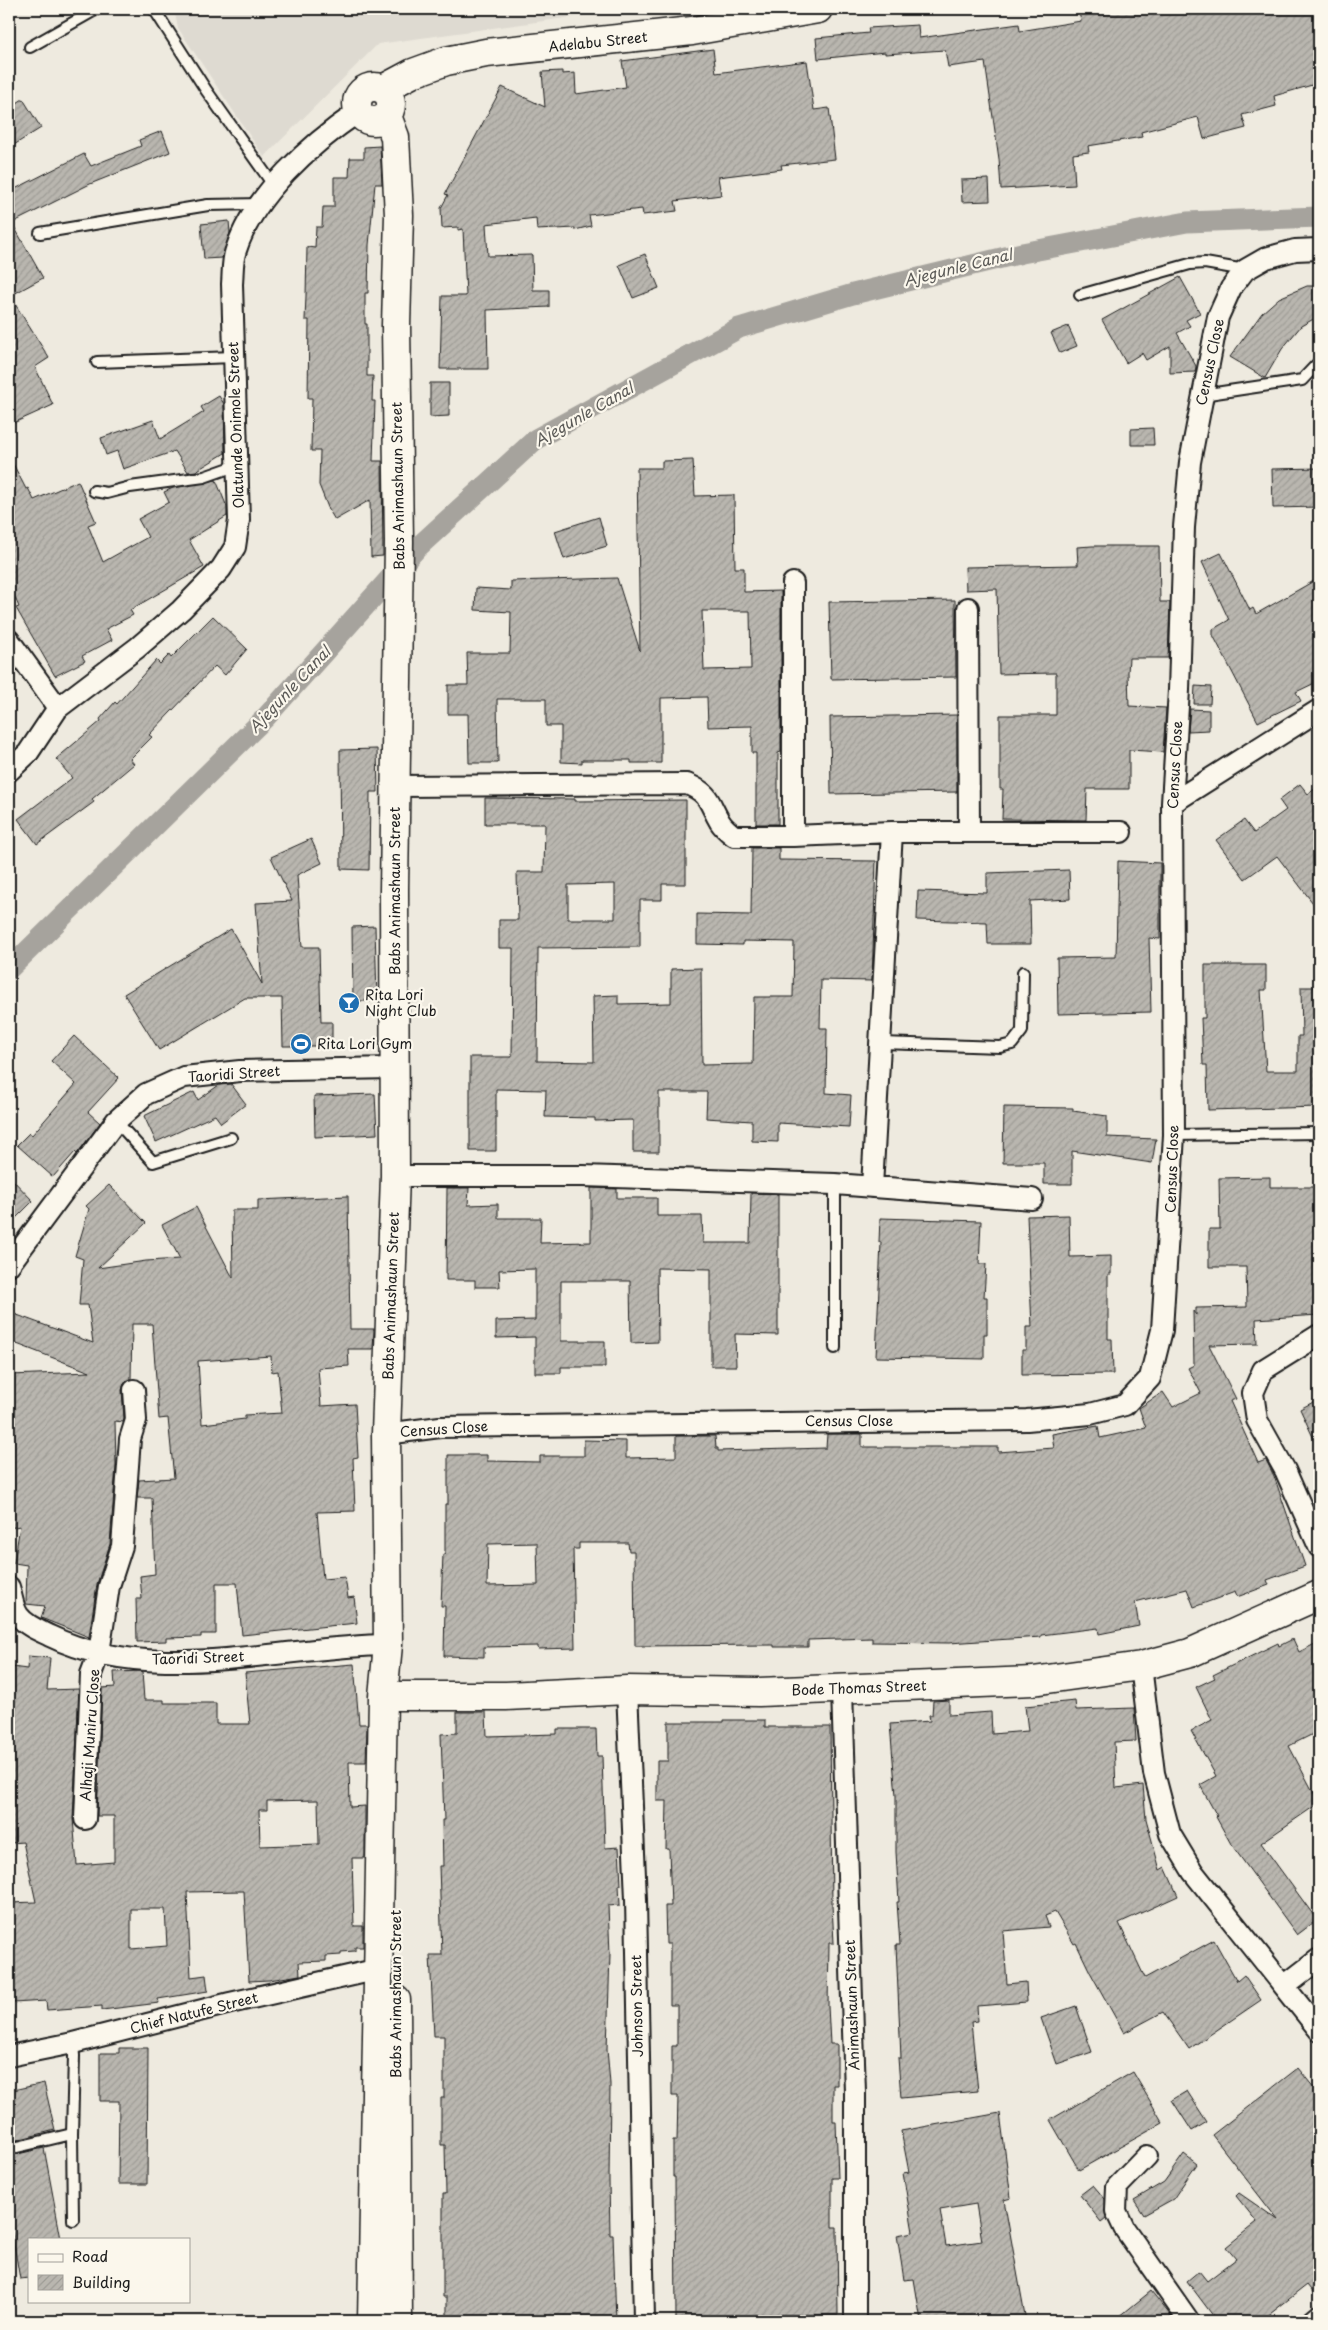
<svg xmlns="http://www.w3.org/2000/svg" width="1328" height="2330" font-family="'Playpen Sans',sans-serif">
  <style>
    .built { fill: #dedad1 }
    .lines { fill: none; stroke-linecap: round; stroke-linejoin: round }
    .canal { stroke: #a6a39d; stroke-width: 21 }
    .building { fill: url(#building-hatch); stroke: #1c1c1c; fill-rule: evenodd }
    .service-casing { stroke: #1c1c1c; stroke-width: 14 }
    .minor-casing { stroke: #1c1c1c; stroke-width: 24 }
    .secondary-casing { stroke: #1c1c1c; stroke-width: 31 }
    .service { stroke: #fbf7ec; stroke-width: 10 }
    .minor { stroke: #fbf7ec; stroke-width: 20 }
    .secondary { stroke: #fbf7ec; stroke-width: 28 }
    .labels { text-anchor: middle; stroke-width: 4.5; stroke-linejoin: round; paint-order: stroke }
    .street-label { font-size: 14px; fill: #1c1c1c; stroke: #fbf7ec }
    .poi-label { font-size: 14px; fill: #1c1c1c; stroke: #fbf7ec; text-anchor: start }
    .water-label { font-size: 15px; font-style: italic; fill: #5a5956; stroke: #fbf7ec }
  </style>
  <defs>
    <pattern id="building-hatch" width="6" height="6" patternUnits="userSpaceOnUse" patternTransform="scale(1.25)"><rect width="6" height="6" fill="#b9b6af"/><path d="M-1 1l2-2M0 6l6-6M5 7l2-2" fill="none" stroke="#9e9c96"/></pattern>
  </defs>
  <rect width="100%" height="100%" fill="#eeeadf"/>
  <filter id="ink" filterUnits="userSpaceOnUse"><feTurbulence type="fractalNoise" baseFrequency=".02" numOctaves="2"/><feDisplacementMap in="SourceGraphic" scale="10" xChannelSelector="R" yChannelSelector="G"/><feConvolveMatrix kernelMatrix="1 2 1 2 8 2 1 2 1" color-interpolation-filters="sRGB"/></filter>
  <g filter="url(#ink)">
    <path class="built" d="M174 9H630L378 44 264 157 178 28Z"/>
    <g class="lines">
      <path class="canal" d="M9 969 266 717 417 548 536 439 739 328 853 294 1022 253 1187 222 1319 217"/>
    </g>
    <path class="building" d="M1100 9H1319V83L1274 96 1276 106 1242 115 1246 128 1204 139 1198 117 1141 132 1142 137 1088 146 1089 152 1073 154 1075 185 1001 189 999 159 985 62 948 67 945 50 885 54V52L818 59 816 38 869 33 868 28 918 25 919 38 1019 24 1020 31 1081 21 1079 13Z
      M713 49 716 73 807 61 814 110 829 108 835 159 781 165 782 169 718 177 721 195 675 201 677 211 643 215 642 209 589 215 591 226 575 230V228L537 230 536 218 486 224 488 256 532 255 533 290H549V307L487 310 488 369H440L442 296H466L463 229 458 230V227L442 228 441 208 448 195 445 194 502 87 545 107 542 72 562 71V74L575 73 576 94 626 87 622 61Z
      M23 99 41 128 9 148V108Z
      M162 131 170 152 90 184 12 223 43 278 10 296 49 358 35 367 53 405 9 425V192L84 154 91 166 141 146 139 140Z
      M380 146 382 184H375L369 245 368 293H365V324H367V376H373L372 401H375L373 461H382L383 556 371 557 370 500 335 520 329 510 319 485 320 451H311L312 398H308L309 320H305L306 296 307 247 315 248 316 227H322L323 207H334V177H349L350 158H364V147Z
      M989 179 990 201 962 202 961 180Z
      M229 221 230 233 222 258 204 259 201 224Z
      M645 254 659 288 633 298 619 265Z
      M1180 277 1200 313 1186 320 1190 326 1177 333 1196 366 1195 372 1170 373V346L1146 360 1142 353 1126 363 1102 320Z
      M1307 286H1319V316L1301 326 1282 349 1265 378 1230 357 1262 313 1279 298Z
      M1068 326 1077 346 1060 353 1051 333Z
      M430 383H449V416L430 417Z
      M219 396 224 404 225 453 196 471 188 472 175 451 123 469 117 451 106 455 101 438 153 420 160 439 204 412 201 407Z
      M1153 428 1154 445H1131V429Z
      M9 456 26 489 28 488 34 500 78 481 96 522 88 525 103 562 148 537 138 519 169 502 164 492 173 488 216 480 227 507V516L189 540 204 567 130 610 133 615 106 629 112 640 82 656 85 661 55 676 16 608 19 607 9 584Z
      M693 460 695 496 734 495 735 568H744V592L781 591V752L778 753V824H756V753H752V726L708 727 707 697 661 698V763H631V760H582V763L561 762V726H546V699H497L498 763H469L468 714H448V685H468L467 653H510L511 612 475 610 476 588 511 590V581L617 578 640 651 637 468H662V461ZM702 611H750L751 669 704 670Z
      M1319 468V507L1273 508 1272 469Z
      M599 517 607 546 564 559 555 531Z
      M1092 546H1159L1160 602H1170L1168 658H1129L1128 672 1129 706 1166 708 1163 752 1129 750V789H1087L1086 820 1002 819 1003 789H1000V715H1056V673L999 674 997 589 966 590 965 567 1078 565 1077 547Z
      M1221 553 1250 610 1253 608 1256 614 1319 578V681L1296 692 1301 701 1258 722 1213 635V629L1229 620 1202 562Z
      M955 600 956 677 831 679 829 602Z
      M213 616 247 649 225 675 215 666 149 735 152 737 130 759 134 764 92 799 94 802 37 844 18 819 72 778 56 759 101 721 100 719 115 702 117 704 156 660 160 664 169 655 171 658Z
      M1195 686 1211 687 1210 704H1194Z
      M1190 709 1209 710V730L1188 731Z
      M957 715V792L831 794 830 717Z
      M377 749 378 792H370L369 870 341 869 340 750Z
      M1300 784 1308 794 1319 786V911L1277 856 1245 879 1216 840 1244 820 1254 833 1286 810 1279 800Z
      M485 798 575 799V801L686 800V884H662V900H640V947L538 948 537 1061 594 1062 593 996 618 995V1004L671 1003V969L701 968 702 1065 753 1064 754 997H793L794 942 743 941V945L697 944V914L751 915 752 848H779V860L876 861 872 981 821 980 820 1028H827L826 1093 851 1095 849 1127 778 1123V1142L752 1141V1121L706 1118 707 1092H659V1152H633V1120L595 1121V1118L545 1117 546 1090 496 1089V1151H470V1057H512L513 948H499V920H518L517 872H544L545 824H485ZM615 884V919H568V885Z
      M311 839 322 863 297 875 302 947H319L321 1022H332V1046H283L282 998H245L159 1050 124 994 231 929 262 984 256 903 292 901 271 857Z
      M1118 861 1160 863V939L1149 938 1151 1012 1058 1014 1057 958 1116 957Z
      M1069 870 1070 899 1030 901 1031 944H988L987 922 917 920 918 891 987 893V873Z
      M375 926 377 1001H353L352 927Z
      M1205 965H1266V990H1261L1266 1071H1298V1036H1302L1301 987H1319V1107L1208 1110 1207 1065H1203L1201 1018H1205Z
      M74 1036 119 1078 88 1112 100 1123 77 1154 75 1152 53 1177 17 1145 29 1133 32 1135 76 1084 51 1061Z
      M231 1084 246 1104 221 1123 215 1115 156 1142 144 1116 194 1092 198 1100 219 1085Z
      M375 1094 377 1134 315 1137 314 1096Z
      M1004 1107 1073 1108V1111L1107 1116V1137L1156 1139 1152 1163 1072 1151V1184H1044V1163H1003Z
      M9 1176 33 1201 9 1225Z
      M1270 1177V1187H1319V1315L1256 1319 1257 1344 1209 1345 1236 1399 1230 1401 1258 1463 1266 1460 1274 1476 1305 1566 1267 1580 1269 1585 1237 1597 1235 1592 1194 1607 1187 1589 1135 1602 1139 1626 1099 1634 1098 1628 1041 1635V1637L949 1643 872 1642V1638L808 1640V1647H774V1645L635 1646 634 1551H629L628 1543H579V1549H573L575 1648 538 1649V1646L484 1647V1657L444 1656 445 1606H441L443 1554 445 1555V1504H448V1455H487V1461L540 1462V1456H584V1440L626 1441V1458L676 1457V1436H715L716 1448H718V1451L826 1448 827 1434H862V1447H998V1452L1054 1448 1052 1434 1074 1430 1098 1426 1100 1438 1146 1428 1139 1408 1163 1392 1173 1407 1201 1393 1188 1368 1194 1365 1193 1311 1196 1315V1308L1247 1307 1246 1267H1209V1229H1220L1219 1178ZM537 1543 538 1585 487 1586 488 1544Z
      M109 1185 146 1223 98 1268 146 1261 180 1259 162 1225 196 1207 233 1278 232 1210H258V1200L348 1196 350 1329H374L373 1349H348L349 1366 318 1368 321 1406 355 1404 358 1457 353 1458 355 1511 317 1512 323 1579 345 1577 348 1598 354 1597 357 1623 242 1635 237 1583H216V1634H201V1637L166 1638V1641L137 1642 136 1599H142L140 1576 155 1574 152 1498H137L139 1480 174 1478 168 1418 159 1419 152 1324H132L131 1379 124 1384 122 1390 124 1419 123 1422 115 1421 116 1466 110 1544 97 1584 89 1637 41 1618 45 1606 26 1604 27 1565 14 1563 20 1526 9 1528V1375L90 1372 9 1341V1312L93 1343 88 1305H79L83 1259 75 1256 89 1209 86 1206ZM271 1356 272 1372 278 1371 282 1413 245 1415V1419L202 1424 198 1361Z
      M447 1188H469L468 1205 498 1204V1218H541L540 1243 591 1242V1188L617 1189V1198H657V1216H702L703 1243H750L751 1193 778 1194V1335L735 1334 736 1366H711V1269L657 1268 658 1342 631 1343 630 1281H561V1341H605V1367H561V1373H535V1337L496 1338V1321L535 1320V1269L499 1270 500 1287H475V1280H446Z
      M1069 1215 1070 1257 1111 1256V1274H1108V1339H1112L1113 1374 1022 1375V1350H1026V1327H1032L1027 1216Z
      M880 1218 981 1221 979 1264H986L984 1297H987V1334H984V1359L876 1357 881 1242H879Z
      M1319 1399V1450L1300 1409Z
      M1293 1639 1299 1652 1319 1642V1731L1289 1746 1319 1803 1261 1843 1317 1920 1297 1935 1231 1844 1216 1817 1217 1816 1200 1785 1216 1776 1191 1731 1212 1720 1196 1687 1215 1678 1213 1675 1278 1643 1279 1646Z
      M28 1656 50 1658 47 1690 79 1689 73 1819 77 1865 114 1862V1816H97L102 1688 115 1687 114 1672 142 1671 144 1700H164V1703H216V1724H250L245 1673 354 1664 359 1724H367L366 1762H349L350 1807 365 1806V1858H352L354 1926H363V1947H355V1951L341 1952V1955L326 1956V1961L299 1962 300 1975 269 1980 249 1981 244 1891 187 1892 191 1977 206 1975 208 1991 158 1999 159 2003 102 2010V2006L47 2010 46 2001 13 2003 11 1984H9V1903L36 1902 23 1842 11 1843 9 1810V1712L12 1667 27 1669ZM318 1800 319 1844 260 1846 259 1810H267V1801ZM131 1909H165L167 1946 131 1949Z
      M949 1700V1715L991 1712 992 1734 1028 1731 1025 1706 1075 1701 1076 1710 1134 1708 1136 1741 1114 1742 1116 1788 1143 1785 1146 1819 1160 1870 1165 1867 1178 1896 1119 1923 1145 1978 1214 1940 1237 1981 1244 1975 1261 2000 1189 2049 1163 2012 1124 2033 1090 1972 1076 1943 1074 1944 1055 1912 1045 1916 1049 1927 1003 1931 1007 1984 1026 1982 1027 2002 977 2006 978 2021 971 2022 978 2091 901 2098 898 2058H901L896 1945H900L897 1902H899L896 1852V1796L890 1724 930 1721 929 1715H932L933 1701Z
      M457 1712H486L487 1736 557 1734V1729H596L597 1756H602L605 1848 619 1847 621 1885H619L620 1905 608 1906 610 1954 607 2049 610 2084 609 2180 610 2235H613L616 2321H447V2297H443V2194H446L445 2145H441V2098H444V2036H434L430 1955H442L439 1866H443L442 1820H444L441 1734 457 1733Z
      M724 1720H765V1727H830L832 1905 834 1943H829L828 2006 830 2044H837V2085H833V2122H836L838 2178H832V2227H837L838 2315H755V2321H676L675 2177H673V2141H677L678 2096H672V2046H677V2005H670V1944H666L665 1906H671L669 1849H666L667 1801H657V1761H668V1722H724Z
      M1076 2006 1092 2052 1057 2064 1041 2018Z
      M119 2048H148L147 2184H118L119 2101H100V2053H119Z
      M1298 2068 1319 2094V2300L1307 2285 1261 2321H1217L1187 2281 1199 2271 1207 2281 1236 2259 1226 2247 1257 2222 1236 2196 1239 2193 1278 2220 1212 2135Z
      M1133 2072 1163 2123 1079 2170 1050 2120Z
      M44 2083 55 2130 9 2142V2091Z
      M1187 2091 1207 2122 1192 2131 1172 2100Z
      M1000 2113 1011 2198 1004 2200 1026 2321H921L914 2279 904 2280 897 2235 913 2232 903 2173 909 2172 901 2131ZM976 2204 982 2241 946 2246 940 2210Z
      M44 2148 61 2239H29V2278L20 2279 9 2216V2156Z
      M1184 2154 1197 2164 1173 2199 1144 2215 1134 2200 1164 2182Z
      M1093 2185 1105 2199 1106 2218 1101 2222 1080 2195Z
      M1151 2291 1175 2321H1114Z"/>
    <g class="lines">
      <g class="service-casing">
        <path id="service" d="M154 9 206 90 274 186
          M30 47 97 9
          M40 233 208 205 261 204
          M1080 295 1190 264 1205 263 1245 270
          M97 362 234 357
          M1202 395 1302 380 1319 362
          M94 491 107 493 130 487 204 477 238 465
          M882 1043 1000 1047 1012 1044 1022 1031 1023 972
          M116 1121 153 1162 231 1138
          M1174 1135 1319 1133
          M835 1184V1348
          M72 2134 73 2220
          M9 2149 72 2134 74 2056 73 2043"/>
      </g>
      <g class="minor-casing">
        <path id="minor" d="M793 583V836
          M968 608 969 832
          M9 640 58 708
          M9 771 28 753 58 708 137 648 181 610 221 569 235 547 239 520 232 284C233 273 232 260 236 250 254 194 311 144 358 112
          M395 786 687 784C711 794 708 802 720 822 723 827 729 832 734 836H793L892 832H1121
          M1172 803 1319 710
          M395 1176H583L835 1184 1032 1199
          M872 1187 892 832
          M9 1265 116 1121 146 1094 184 1077 240 1071 394 1068
          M1319 1335 1263 1370 1253 1393 1257 1420 1285 1470 1319 1547
          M386 1434 440 1427 1027 1420 1090 1414 1125 1405 1150 1378 1162 1330 1174 1135 1172 803 1179 690 1184 527 1190 462 1218 317 1231 288 1245 270 1266 258 1295 250 1319 249
          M9 1587C12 1596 13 1609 19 1616 26 1626 40 1631 50 1636 153 1686 279 1646 388 1645
          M1141 1666 1154 1773 1170 1834 1193 1872 1319 2030
          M627 1690 636 1899 644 2321
          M842 1690 855 2092V2321
          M85 1819 91 1674 99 1653 109 1586 122 1546 130 1439 136 1420 134 1390
          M1284 1986 1319 1959
          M9 2056 73 2043 230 2003 379 1969
          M1147 2156 1117 2187 1116 2211 1124 2228 1189 2321
          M1313 2321 1319 2316"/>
      </g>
      <g class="secondary-casing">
        <path id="secondary" d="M357 104a17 17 0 1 1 34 0a17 17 0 1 1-34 0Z
          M383 89 413 73 446 61 486 53 692 31 818 9
          M383 1696H506L627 1690 759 1692 1033 1681 1141 1666 1190 1653 1319 1595
          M396 2000 398 2321
          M372 2321 383 1696 388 1645 386 1434 395 1176 394 890 399 542 396 326 399 215 395 137 387 116"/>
      </g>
      <use href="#service" class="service"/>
      <use href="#minor" class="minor"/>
      <use href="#secondary" class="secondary"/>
    </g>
  </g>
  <defs>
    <g id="bar-disc" transform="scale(1.125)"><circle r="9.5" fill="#1f6fb2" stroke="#fbf7ec"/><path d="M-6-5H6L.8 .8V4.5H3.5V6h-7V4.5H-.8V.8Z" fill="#fff"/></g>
    <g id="stadium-disc" transform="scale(1.125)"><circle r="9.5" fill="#1f6fb2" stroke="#fbf7ec"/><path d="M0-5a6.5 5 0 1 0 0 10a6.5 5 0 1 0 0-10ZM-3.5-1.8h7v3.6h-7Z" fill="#fff"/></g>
  </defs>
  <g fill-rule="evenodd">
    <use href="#bar-disc" x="349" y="1003"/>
    <use href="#stadium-disc" x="301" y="1044"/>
  </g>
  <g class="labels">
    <g class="street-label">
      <text transform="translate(598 42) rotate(-6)" y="5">Adelabu Street</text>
      <text transform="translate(1210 362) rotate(-78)" y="5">Census Close</text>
      <text transform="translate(236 425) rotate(-92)" y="5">Olatunde Onimole Street</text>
      <text transform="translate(398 486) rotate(-91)" y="5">Babs Animashaun Street</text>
      <text transform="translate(1175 765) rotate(-87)" y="5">Census Close</text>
      <text transform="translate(395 891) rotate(-90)" y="5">Babs Animashaun Street</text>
      <text transform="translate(234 1074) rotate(-4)" y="5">Taoridi Street</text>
      <text transform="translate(1172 1169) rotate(-88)" y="5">Census Close</text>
      <text transform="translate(391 1296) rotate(-88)" y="5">Babs Animashaun Street</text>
      <text x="849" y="1426">Census Close</text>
      <text transform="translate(444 1429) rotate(-4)" y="5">Census Close</text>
      <text transform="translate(198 1658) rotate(-2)" y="5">Taoridi Street</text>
      <text transform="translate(859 1688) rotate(-2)" y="5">Bode Thomas Street</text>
      <text transform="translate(90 1735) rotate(-86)" y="5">Alhaji Muniru Close</text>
      <text transform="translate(396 1994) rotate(-90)" y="5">Babs Animashaun Street</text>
      <text transform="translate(852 2005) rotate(-92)" y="5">Animashaun Street</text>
      <text transform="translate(637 2006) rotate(-91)" y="5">Johnson Street</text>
      <text transform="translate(194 2013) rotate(-14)" y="5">Chief Natufe Street</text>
    </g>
    <g class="poi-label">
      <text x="365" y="1000">Rita Lori<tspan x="365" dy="16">Night Club</tspan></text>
      <text x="317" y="1049">Rita Lori Gym</text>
    </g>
    <g class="water-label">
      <text transform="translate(958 268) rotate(-14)" y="5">Ajegunle Canal</text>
      <text transform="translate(584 415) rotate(-30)" y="5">Ajegunle Canal</text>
      <text transform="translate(290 690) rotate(-47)" y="5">Ajegunle Canal</text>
    </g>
  </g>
  <rect width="1328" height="2330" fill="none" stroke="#fbf7ec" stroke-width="30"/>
  <rect x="15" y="15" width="1298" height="2300" fill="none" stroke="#1c1c1c" stroke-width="2" filter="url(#ink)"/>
  <rect x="28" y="2238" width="162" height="65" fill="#fbf7ec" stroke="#a29f99"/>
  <rect x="38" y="2254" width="25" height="8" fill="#fbf7ec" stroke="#a29f99"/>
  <text x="72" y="2262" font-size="15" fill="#1c1c1c">Road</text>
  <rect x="38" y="2275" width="25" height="15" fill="url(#building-hatch)" stroke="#a29f99"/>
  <text x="72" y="2288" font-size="15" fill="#1c1c1c">Building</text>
</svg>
